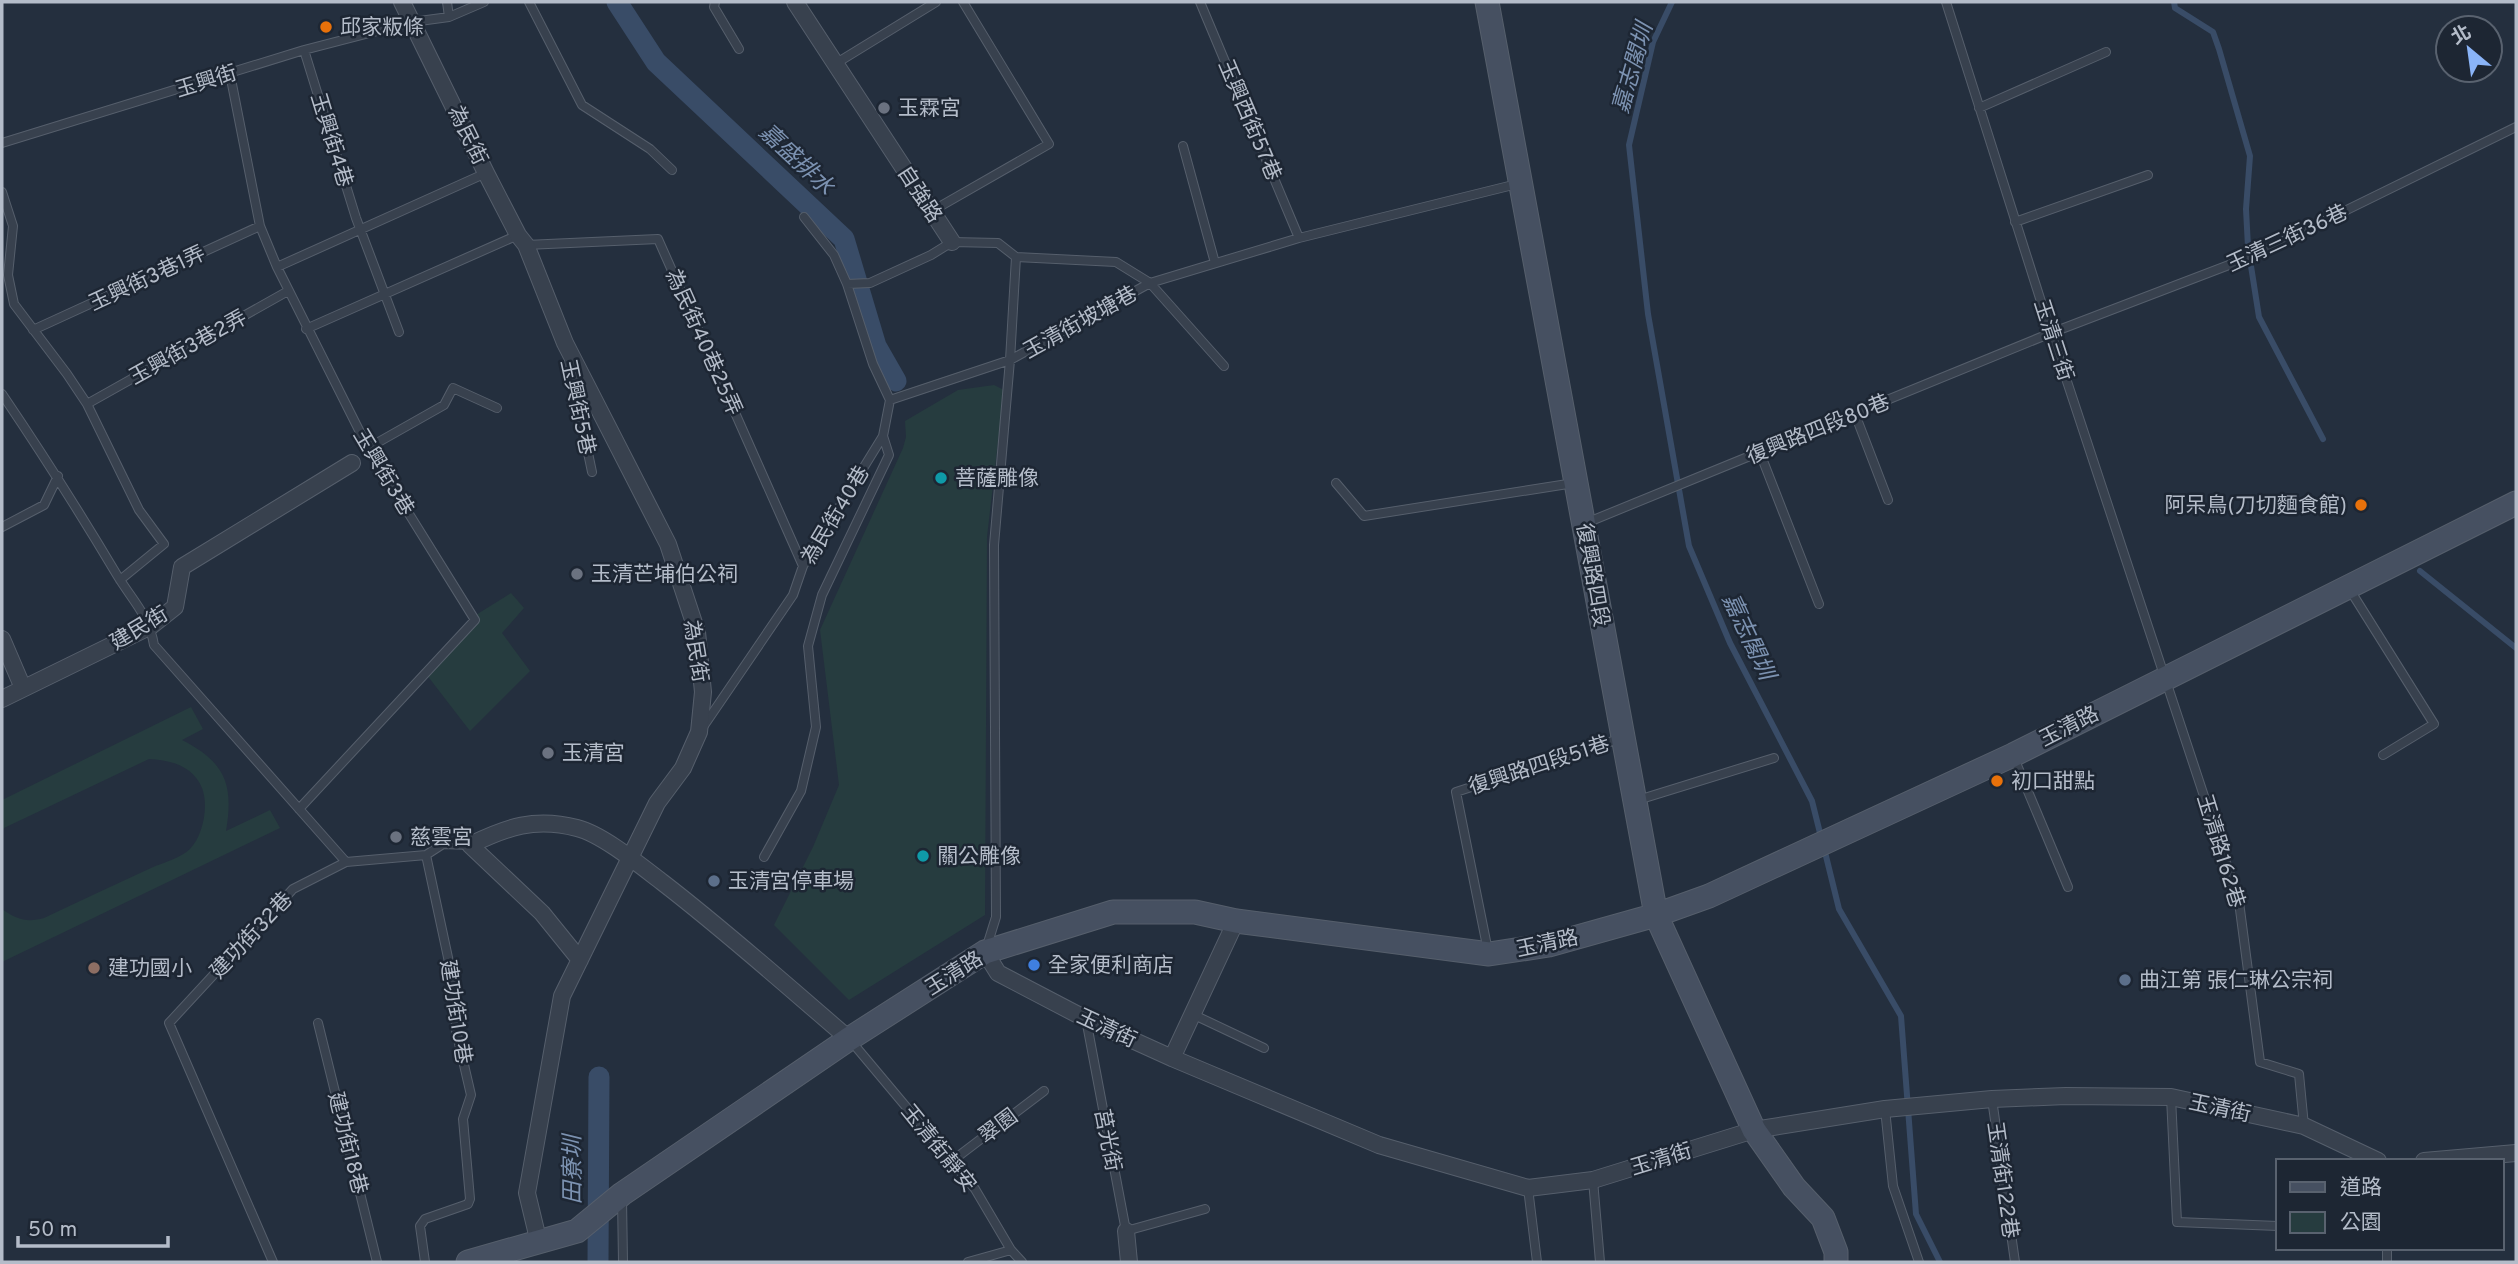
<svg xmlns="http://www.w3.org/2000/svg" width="2518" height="1264" font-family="Overpass,'Noto Sans TC',sans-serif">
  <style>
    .green { fill: #263c3f }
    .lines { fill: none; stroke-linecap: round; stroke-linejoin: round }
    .stream { stroke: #394c67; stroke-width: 6 }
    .canal { stroke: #394c67; stroke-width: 21 }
    .lane-casing { stroke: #565f6c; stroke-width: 10 }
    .street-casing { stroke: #565f6c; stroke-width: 18 }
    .secondary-casing { stroke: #565f6c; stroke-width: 25 }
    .lane { stroke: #38414e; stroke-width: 8 }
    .street { stroke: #38414e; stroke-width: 16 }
    .secondary { stroke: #465061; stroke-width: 23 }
    .food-dot { fill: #e8710a; stroke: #1d2633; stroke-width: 2.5 }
    .worship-dot { fill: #6b7280; stroke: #1d2633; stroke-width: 2.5 }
    .culture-dot { fill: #0f9aa8; stroke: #1d2633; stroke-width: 2.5 }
    .service-dot { fill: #5c6f8a; stroke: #1d2633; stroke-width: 2.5 }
    .shop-dot { fill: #3f7fe0; stroke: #1d2633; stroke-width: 2.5 }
    .education-dot { fill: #8d6e63; stroke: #1d2633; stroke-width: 2.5 }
    .labels { text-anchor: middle; stroke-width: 5; stroke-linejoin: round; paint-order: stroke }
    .poi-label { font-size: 21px; fill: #b4bcc9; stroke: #1d2633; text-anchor: start }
    .street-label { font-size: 21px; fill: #b4bcc9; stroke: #1d2633 }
    .water-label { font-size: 23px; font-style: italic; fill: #7c92b1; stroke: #1d2633 }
  </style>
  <rect width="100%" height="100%" fill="#242f3e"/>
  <path class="green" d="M994 385 1004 390 987 537 985 915 849 1000 774 925 813 847 839 785 820 630 903 448 906 437 905 421 958 390Z
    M511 593 524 608 502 633 530 671 470 731 423 670 471 618Z
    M191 707 203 729 182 740C225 762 234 784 226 831L270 810 280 828 2 962V909C16 919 27 923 44 918 79 901 115 885 151 868 162 863 181 858 190 849 203 836 209 806 202 788 193 766 171 760 149 759L4 828 2 832V800Z"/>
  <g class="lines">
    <path class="stream" d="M1672 2 1653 42 1629 145 1648 314 1689 546 1730 643 1812 801 1821 837
      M2174 2 2175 8 2213 32 2219 49 2250 156 2246 209 2248 247 2259 317 2323 439
      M2420 571 2516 648
      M1824 848 1839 909 1901 1016 1916 1214 1940 1262"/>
    <path class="canal" d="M617 2 656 62 844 239 876 346 896 381
      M598 1262 599 1077"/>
    <g class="lane-casing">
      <path id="lane" d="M447 2 449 17
        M529 2 582 105 650 149 672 170
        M715 2 714 7 739 49
        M1200 2 1299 238
        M1946 2 2051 333 2239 902 2260 1062 2299 1074 2304 1126
        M304 50 356 218 399 332
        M835 64 936 2
        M230 74 260 226 277 267 368 448 475 620 299 809
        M1979 108 2106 52
        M2 143 304 50 412 22 449 17 484 2
        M1183 146 1215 263
        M2 192 13 226 8 275 14 304 67 374 87 404 139 510 164 544 120 580
        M932 211 1049 144 963 2
        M804 217 834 255 847 284 873 364 890 400
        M2015 222 2148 175
        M526 245 658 239 803 566
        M1016 257 1116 262 1150 283 1224 366
        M277 267 486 173
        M306 329 518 235
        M33 330 260 226
        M569 362 592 472
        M2 394C42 453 80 513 117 575 132 600 149 615 154 645L346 862
        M87 404 288 291
        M1855 414 1888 500
        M368 448 444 405 453 388 497 408
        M1760 453 1819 604
        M1336 483 1364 516 1574 483
        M1586 523 2051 333 2255 255 2516 127
        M2 527 44 505 58 476
        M2350 590 2434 724 2383 755
        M703 727 793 595 803 566 883 436 890 400 1010 360 1016 257 998 243 952 242 931 255 870 283 847 284
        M2014 758 2068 887
        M1638 800 1774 758
        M764 857 801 791 816 727 808 646 822 595 889 455 883 436
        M986 949 996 917 994 545 1010 360 1150 283 1299 238 1517 184
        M1488 951 1456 792 1622 738
        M1192 1014 1264 1048
        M1086 1019 1126 1231 1205 1209
        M318 1023 377 1262
        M851 1041 975 1189 1011 1250 1022 1262
        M2171 1097 2177 1222 2278 1226
        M1992 1099 2015 1262
        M1885 1109 1893 1186 1919 1262
        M952 1161 1044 1091
        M1593 1180 1600 1262
        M1528 1188 1537 1262
        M622 1199 623 1262
        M2387 1248V1262
        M273 1262 169 1023 293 889 346 862 426 855 443 844 470 845
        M425 1262 420 1226 425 1219 468 1204 470 1199 463 1119 471 1095 455 1026 461 1018 426 855
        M968 1262 1011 1250"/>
    </g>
    <g class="street-casing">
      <path id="street" d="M402 2 486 173 518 235 526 245 565 343 668 544 697 632 703 692 699 732 683 768 657 803 562 996 527 1193 539 1243
        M795 2 952 242
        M2 639 23 688
        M2 699 151 626 175 607 182 567 352 463
        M985 952 998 973 1086 1019 1172 1058 1379 1145 1528 1188 1593 1180 1754 1130 1885 1109 1992 1099 2066 1096 2171 1097 2304 1126 2378 1161
        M580 960 542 913 470 845C507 827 535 817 577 828 602 834 641 866 662 882 727 932 787 986 849 1039
        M1172 1058 1236 921
        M2424 1161 2516 1153
        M1126 1231 1129 1262"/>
    </g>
    <g class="secondary-casing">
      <path id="secondary" d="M1487 2 1656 915 1754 1130 1794 1187 1823 1218 1836 1252V1262
        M468 1262 577 1231 622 1194 849 1039 985 952 1113 912H1195L1236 921 1489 954 1549 945 1656 915 1709 896 2013 755 2516 503"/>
    </g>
    <use href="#lane" class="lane"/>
    <use href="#street" class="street"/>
    <use href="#secondary" class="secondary"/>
  </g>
  <g class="food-dot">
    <circle cx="326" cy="27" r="7"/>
    <circle cx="2361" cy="505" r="7"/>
    <circle cx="1997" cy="781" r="7"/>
  </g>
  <g class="worship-dot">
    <circle cx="884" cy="108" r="7"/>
    <circle cx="577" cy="574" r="7"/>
    <circle cx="548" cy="753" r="7"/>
    <circle cx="396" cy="837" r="7"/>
  </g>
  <g class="culture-dot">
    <circle cx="941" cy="478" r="7"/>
    <circle cx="923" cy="856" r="7"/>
  </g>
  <g class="service-dot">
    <circle cx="714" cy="881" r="7"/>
    <circle cx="2125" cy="980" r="7"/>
  </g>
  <circle class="shop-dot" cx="1034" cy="965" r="7"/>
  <circle class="education-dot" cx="94" cy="968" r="7"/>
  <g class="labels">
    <g class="poi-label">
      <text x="340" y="34">邱家粄條</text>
      <text x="898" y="115">玉霖宮</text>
      <text x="955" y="485">菩薩雕像</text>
      <text x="2347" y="512" text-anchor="end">阿呆鳥(刀切麵食館)</text>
      <text x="591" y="581">玉清芒埔伯公祠</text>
      <text x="562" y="760">玉清宮</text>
      <text x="2011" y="788">初口甜點</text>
      <text x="410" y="844">慈雲宮</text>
      <text x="937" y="863">關公雕像</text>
      <text x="728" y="888">玉清宮停車場</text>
      <text x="1048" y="972">全家便利商店</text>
      <text x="108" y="975">建功國小</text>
      <text x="2139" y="987">曲江第 張仁琳公宗祠</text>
    </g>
    <g class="street-label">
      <text transform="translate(206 81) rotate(-17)" y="7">玉興街</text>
      <text transform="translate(1250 120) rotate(67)" y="7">玉興西街57巷</text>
      <text transform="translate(468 135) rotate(64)" y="7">為民街</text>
      <text transform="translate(332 140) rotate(73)" y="7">玉興街4巷</text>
      <text transform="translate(920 194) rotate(57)" y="7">自強路</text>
      <text transform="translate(2287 238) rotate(-25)" y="7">玉清三街36巷</text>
      <text transform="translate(147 278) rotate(-25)" y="7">玉興街3巷1弄</text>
      <text transform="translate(1080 322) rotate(-29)" y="7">玉清街坡塘巷</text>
      <text transform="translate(2054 340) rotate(72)" y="7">玉清三街</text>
      <text transform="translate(704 342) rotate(66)" y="7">為民街40巷25弄</text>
      <text transform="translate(188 347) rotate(-29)" y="7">玉興街3巷2弄</text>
      <text transform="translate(578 407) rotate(78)" y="7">玉興街5巷</text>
      <text transform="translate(1818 429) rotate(-22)" y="7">復興路四段80巷</text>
      <text transform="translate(384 472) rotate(59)" y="7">玉興街3巷</text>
      <text transform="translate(835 515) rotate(-59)" y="7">為民街40巷</text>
      <text transform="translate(1593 575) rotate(80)" y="7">復興路四段</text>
      <text transform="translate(139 628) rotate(-31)" y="7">建民街</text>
      <text transform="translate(696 651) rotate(81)" y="7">為民街</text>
      <text transform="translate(2069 726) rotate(-27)" y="7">玉清路</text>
      <text transform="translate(1539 765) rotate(-18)" y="7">復興路四段51巷</text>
      <text transform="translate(2221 851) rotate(73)" y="7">玉清路162巷</text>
      <text transform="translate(251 935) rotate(-47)" y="7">建功街32巷</text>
      <text transform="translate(1547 943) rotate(-12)" y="7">玉清路</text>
      <text transform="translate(954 973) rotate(-32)" y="7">玉清路</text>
      <text transform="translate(456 1012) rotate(81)" y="7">建功街10巷</text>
      <text transform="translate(1107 1028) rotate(25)" y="7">玉清街</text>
      <text transform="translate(2220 1108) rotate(12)" y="7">玉清街</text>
      <text transform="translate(998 1126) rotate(-37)" y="7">翠園</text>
      <text transform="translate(1108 1140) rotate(79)" y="7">莒光街</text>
      <text transform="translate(348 1143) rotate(76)" y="7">建功街18巷</text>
      <text transform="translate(939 1148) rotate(51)" y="7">玉清街靜安</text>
      <text transform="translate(1661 1159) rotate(-17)" y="7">玉清街</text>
      <text transform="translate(2003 1180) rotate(82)" y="7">玉清街122巷</text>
    </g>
    <g class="water-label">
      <text transform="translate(1632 68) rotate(-74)" y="8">嘉志閣圳</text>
      <text transform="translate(797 159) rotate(43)" y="8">嘉盛排水</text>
      <text transform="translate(1749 636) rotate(65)" y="8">嘉志閣圳</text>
      <text transform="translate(572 1170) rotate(-90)" y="8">田寮圳</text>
    </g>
  </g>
  <rect width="2518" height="1264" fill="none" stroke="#b4bcc9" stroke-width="7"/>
  <rect x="2276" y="1159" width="228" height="91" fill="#1d2633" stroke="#59626f" stroke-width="2"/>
  <rect x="2290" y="1182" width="35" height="10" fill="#465061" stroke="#59626f" stroke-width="2"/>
  <text x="2340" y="1194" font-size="21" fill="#b4bcc9">道路</text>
  <rect x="2290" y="1212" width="35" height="21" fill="#263c3f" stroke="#59626f" stroke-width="2"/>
  <text x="2340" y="1229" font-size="21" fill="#b4bcc9">公園</text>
  <g transform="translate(2469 49) rotate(331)"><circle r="33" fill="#1d2633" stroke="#59626f" stroke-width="2"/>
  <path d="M0-5L12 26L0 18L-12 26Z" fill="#8ab4f8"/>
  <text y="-10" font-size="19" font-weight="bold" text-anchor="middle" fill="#b4bcc9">北</text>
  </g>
  <path d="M18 1236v10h150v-10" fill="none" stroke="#b4bcc9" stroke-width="3.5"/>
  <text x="28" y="1236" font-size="21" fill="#b4bcc9" stroke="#1d2633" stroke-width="5" paint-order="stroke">50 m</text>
</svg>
